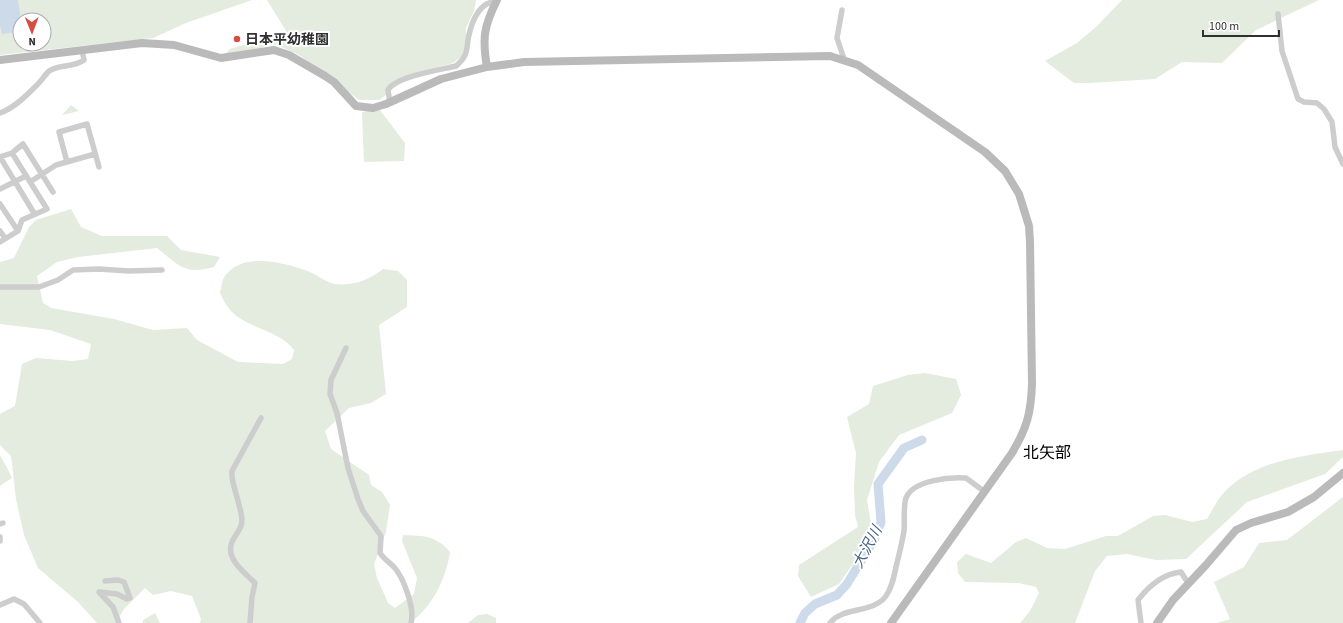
<svg xmlns="http://www.w3.org/2000/svg" width="1343" height="623" font-family="'Source Sans 3','Noto Sans JP',sans-serif">
  <style>
    .green { fill: #e4ebdf; fill-rule: evenodd }
    .water { fill: #cddae9 }
    .lines { fill: none; stroke-linecap: round; stroke-linejoin: round }
    .river { stroke: #cddae9; stroke-width: 9 }
    .street { stroke: #cdcdcd; stroke-width: 5.5 }
    .secondary { stroke: #bababa; stroke-width: 8 }
    .poi-dot { fill: #d44e44; stroke: #fff; stroke-width: 1.5 }
    .labels { text-anchor: middle; stroke-width: 4; stroke-linejoin: round; paint-order: stroke }
    .poi-label { font-size: 14px; font-weight: bold; fill: #303030; stroke: #fff; text-anchor: start }
    .water-label { font-size: 15px; font-style: italic; fill: #45668a; stroke: #fff }
    .quarter-label { font-size: 16px; fill: #000; stroke: #fff }
  </style>
  <rect width="100%" height="100%" fill="#fff"/>
  <path class="green" d="M0 0H252L186 23 153 38 0 55ZM20 20H44V44H20Z
    M267 0H476L474 11 466 28V53L453 63 422 71 388 88 386 95 379 100H359L299 55 275 44 242 53 225 54 230 49 260 40 288 34Z
    M1122 0H1319L1256 30 1222 63 1182 62 1155 79 1090 83H1074L1045 61 1077 43 1097 26Z
    M71 105 79 111 62 115Z
    M379 109 405 143 404 161 364 162 362 112Z
    M71 209 81 227 102 236H167L181 250 220 257 214 267C184 275 180 266 157 248L78 257 57 262 37 276 43 303 51 308 114 319 153 330 187 328 197 340 238 362 283 364 292 359 294 350C280 330 247 329 230 310 226 305 223 299 220 293 221 288 222 280 225 276 242 252 282 262 305 270 315 273 325 282 335 284 354 286 369 280 383 269L398 271 407 280V307L379 325 386 394 371 403 349 408 325 431 331 449 369 475 371 485 382 492 390 505 386 532 374 564 377 578 388 603 395 608 414 594 417 578 402 541 403 535C423 536 436 535 450 552 446 579 432 607 410 623H200L201 619 192 596 171 591 153 595 145 588 124 609 116 623H97L78 602 38 568 24 535 16 499 11 456 0 445V414L15 406 22 364 36 358 72 361 88 359 91 344 50 330 0 324V262L14 258 29 227 36 220Z
    M925 373 956 379 961 395 952 413 899 435 879 462 867 500 872 529 855 561 839 584 811 597 798 576 799 565 858 527 855 515 854 487 856 453 847 417 869 404 873 386 908 375Z
    M1343 450V457L1325 474 1247 502 1186 559 1156 560 1127 554 1107 556 1095 571 1075 623H1020L1030 611 1039 593 1036 587 1019 583 965 582 958 573 957 562 966 554 991 563 1016 542 1026 538 1047 548 1065 549 1106 536H1118L1153 516 1165 515 1192 522 1207 519C1211 513 1214 506 1218 500 1245 462 1300 456 1343 450Z
    M0 455C2 459 12 476 12 478L0 486Z
    M1343 497V623H1217L1230 619 1214 582 1244 567 1259 543 1287 540Z
    M155 613 160 623H143V620Z
    M487 614 496 618V623H468L478 615Z"/>
  <path class="water" d="M0 0H18L21 20 20 32 2 34 0 26Z"/>
  <g class="lines">
    <path class="river" d="M800 623 805 613 815 604 837 595 847 584 875 538 881 522 878 484 904 448 922 440"/>
    <path class="street" d="M842 10 837 38 844 59
      M1278 14 1282 51 1298 99 1304 102 1317 103 1324 109 1332 122 1335 147 1343 164
      M390 103 388 90C396 76 440 70 456 66 459 63 462 61 464 57 468 51 467 42 469 35 472 21 480 1 496 2
      M0 113C14 108 26 96 37 85 41 81 45 75 49 71 59 64 73 68 84 60L82 50
      M0 157 12 153 23 144 53 192
      M0 157 34 213
      M67 162 59 132 87 124 99 167
      M30 182 56 165 95 154
      M0 189 26 176
      M0 204 18 231
      M0 231 5 238
      M0 242 18 231 22 220 47 209 12 153
      M0 287H39L58 280 73 270 99 269 129 271 162 270
      M346 348 331 380 330 394 337 413 348 468 358 499 363 511 381 536 380 553C384 559 389 562 394 567 404 578 415 609 411 623
      M0 524 3 523
      M0 537V541
      M105 581 118 580 124 582 130 598 127 599 117 594 99 592 113 607 119 623
      M0 605 14 599 24 604 40 623
      M250 623 252 597 255 583C245 573 225 559 232 542 235 534 242 530 242 520 241 506 234 491 232 477V471L261 418
      M830 623C843 606 873 614 886 596 892 587 894 577 896 567 899 555 902 543 904 531 905 521 903 507 906 498 913 480 950 477 966 478L985 492
      M1141 623 1138 600C1148 587 1163 574 1181 572L1188 583"/>
    <path class="secondary" d="M0 60 142 43 174 45 221 58 274 50 289 55 325 76 334 82 356 106 373 108 386 104 441 79 487 67C482 38 484 26 497 0
      M487 67 524 62 830 56 858 65 985 152 1005 171 1019 194 1029 226 1030 242 1032 384C1031 413 1027 428 1012 453L891 623
      M1157 623 1173 600 1206 565 1236 530 1251 523 1288 512 1314 497 1343 473"/>
  </g>
  <circle class="poi-dot" cx="237" cy="39" r="4"/>
  <g class="labels">
    <g class="poi-label">
      <text x="245" y="44">日本平幼稚園</text>
    </g>
    <g class="water-label">
      <text transform="translate(867 547) rotate(-62)" y="5">大沢川</text>
    </g>
    <g class="quarter-label">
      <text x="1047" y="458">北矢部</text>
    </g>
  </g>
  <g transform="translate(32 32) rotate(179)"><circle r="19" fill="#ffffff" stroke="#acacac"/>
  <path d="M0-3L7 15L0 10L-7 15Z" fill="#d44e44"/>
  <text y="-6" font-size="11" font-weight="bold" text-anchor="middle" fill="#303030">N</text>
  </g>
  <path d="M1203 30v6h76v-6" fill="none" stroke="#303030" stroke-width="2"/>
  <text x="1209" y="30" font-size="12" fill="#303030" stroke="#ffffff" stroke-width="3" paint-order="stroke">100 m</text>
</svg>
